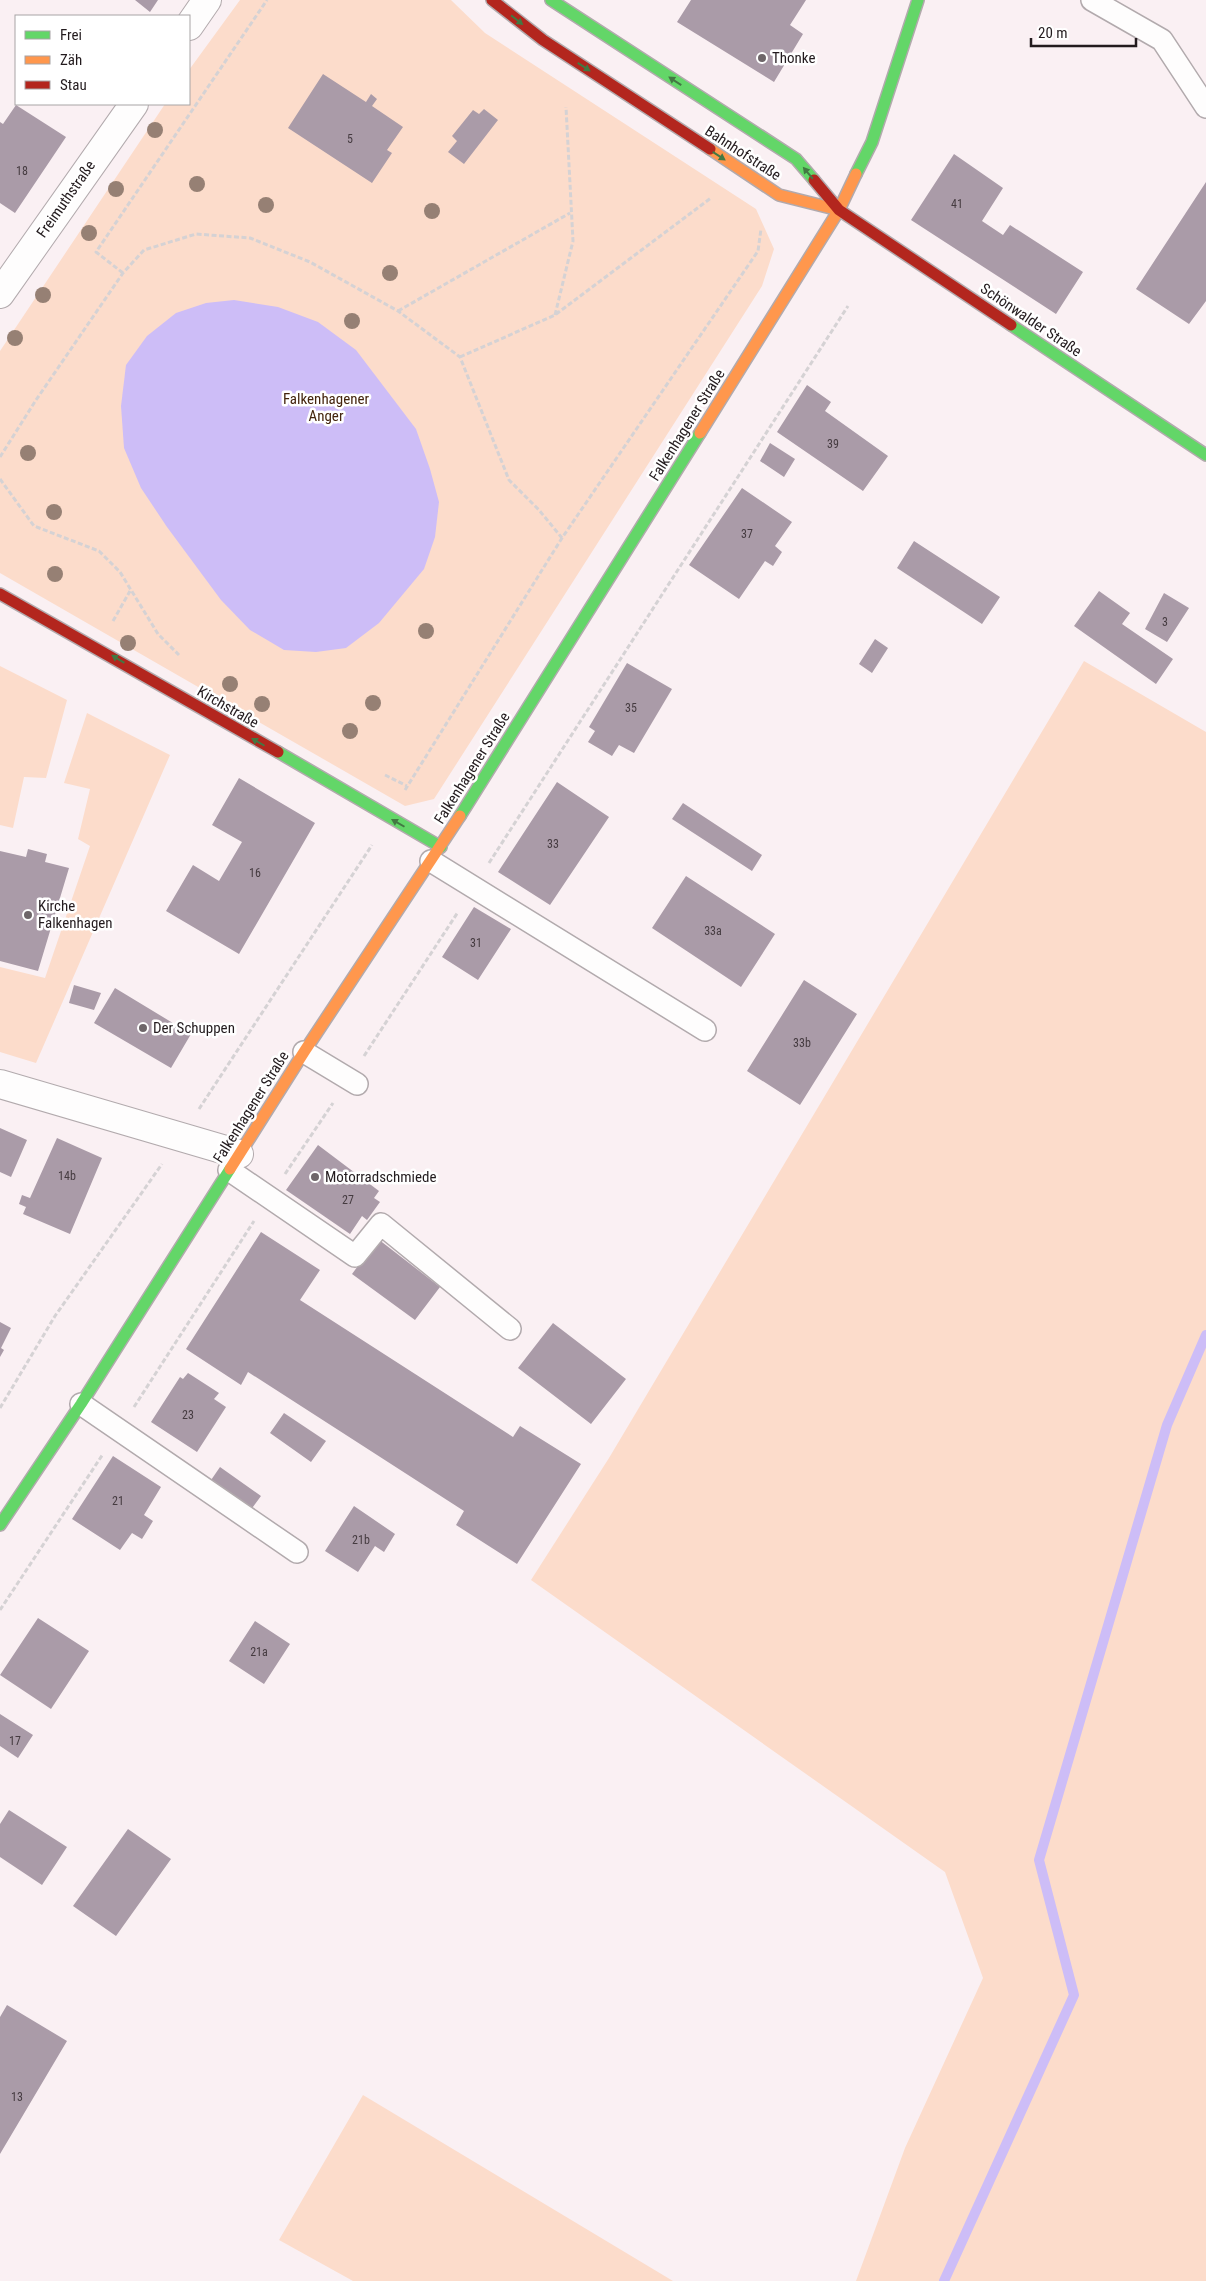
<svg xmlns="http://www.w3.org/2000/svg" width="1206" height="2281" font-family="'Roboto Condensed',sans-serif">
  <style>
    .green { fill: #fcdccb }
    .water { fill: #cdbdf7 }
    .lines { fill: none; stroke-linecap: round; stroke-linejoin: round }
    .stream { stroke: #cdbdf7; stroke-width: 10 }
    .building { fill: #aa9ba8 }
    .lane-casing { stroke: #b2aaad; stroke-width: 24 }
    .street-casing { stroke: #b2aaad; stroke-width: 30 }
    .fast-casing { stroke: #b2aaad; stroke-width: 14 }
    .slow-casing { stroke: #b2aaad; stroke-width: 14 }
    .jam-casing { stroke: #b2aaad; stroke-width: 14 }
    .path { stroke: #d5d2d4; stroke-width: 3; stroke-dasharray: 5 2.5; stroke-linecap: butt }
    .lane { stroke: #fefdfd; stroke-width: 21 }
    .street { stroke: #fefdfd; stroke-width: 28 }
    .fast { stroke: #63d668; stroke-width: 11 }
    .slow { stroke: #ff974d; stroke-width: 11 }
    .jam { stroke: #b3261e; stroke-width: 11 }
    .tree { fill: #968074 }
    .oneway { fill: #437843 }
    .poi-dot { fill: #6e6669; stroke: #fff; stroke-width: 2 }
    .labels { text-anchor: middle; stroke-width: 5; stroke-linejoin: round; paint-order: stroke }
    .number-label { font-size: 12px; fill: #453b40 }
    .poi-label { font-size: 15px; fill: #231b1e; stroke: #fff; text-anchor: start }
    .street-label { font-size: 15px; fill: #231b1e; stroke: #fff }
    .park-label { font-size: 15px; fill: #44250d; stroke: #fff }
  </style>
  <rect width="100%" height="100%" fill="#faf0f3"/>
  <path class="green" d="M240 0H451L485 33 756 209 774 249 762 286 434 799 405 806 0 573V351L165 104H189V70Z
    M1084 661 1206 732V2281H856L905 2148 983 1978 945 1872 531 1580 609 1458Z
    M0 666 67 700 46 778 24 777 13 828 0 825Z
    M87 713 170 755 36 1063 0 1052V967L45 978 90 846 78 839 90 789 64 783Z
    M363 2095 673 2281H353L279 2240Z"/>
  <path class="water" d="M234 300 278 307 318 322 356 350 416 429 430 469 439 502 435 537 424 569 379 623 346 648 316 652 284 650 250 630 221 600 167 527 141 488 124 448 121 406 126 365 147 336 176 313 206 303Z"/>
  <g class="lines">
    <path class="stream" d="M944 2281 1074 1995 1039 1860 1167 1425 1206 1335"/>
  </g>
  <path class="building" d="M135 0H158L150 12Z
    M691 0H806L790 25 803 34 774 82 677 22Z
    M323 74 366 102 371 94 377 99 372 106 403 127 387 150 392 153 372 183 288 128Z
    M16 105 66 137 15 213 0 203V122L3 124Z
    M484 109 498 120 464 164 448 152 457 141 452 136 473 110 479 114Z
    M954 154 1003 188 982 221 1003 235 1010 225 1083 272 1056 314 911 220Z
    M1206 182V301L1189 324 1136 289Z
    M807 385 831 402 825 411 888 456 863 491 777 432Z
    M770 443 795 459 784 477 760 461Z
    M742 488 792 522 775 546 782 552 773 566 765 561 739 599 689 565Z
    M914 541 1000 597 982 624 897 568Z
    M1099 591 1130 613 1122 624 1173 659 1156 684 1074 626Z
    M1164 593 1189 608 1167 642 1145 629Z
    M875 639 888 648 872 673 859 664Z
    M627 663 672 689 634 753 619 745 612 756 588 742 595 731 589 727Z
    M239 778 315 823 239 954 166 911 193 865 219 881 242 842 212 825Z
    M557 782 609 817 550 905 498 872Z
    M683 803 762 855 752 871 672 819Z
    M28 849 47 854 45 862 69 868 38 971 0 961V851L26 857Z
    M686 876 775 934 741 987 652 928Z
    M474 907 511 929 478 980 442 957Z
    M804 980 857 1014 800 1105 747 1071Z
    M74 985 101 993 94 1010 69 1003Z
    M115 988 191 1034 171 1068 94 1023Z
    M0 1128 27 1140 11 1177 0 1172Z
    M57 1138 102 1158 70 1234 23 1214 26 1207 19 1204 22 1195 30 1198Z
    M318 1145 379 1191 374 1198 380 1202 367 1220 362 1216 350 1234 286 1190Z
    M261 1232 320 1270 300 1300 513 1437 520 1426 581 1464 517 1564 456 1525 464 1511 248 1372 241 1385 186 1349Z
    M378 1239 440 1287 415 1320 352 1274Z
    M0 1322 11 1328 1 1348 4 1350 0 1357Z
    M553 1323 626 1379 591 1424 518 1368Z
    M188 1373 219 1393 214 1399 226 1407 197 1452 151 1422 180 1377 183 1379Z
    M284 1413 326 1441 311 1462 270 1433Z
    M113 1456 161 1487 144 1515 153 1521 142 1539 132 1533 120 1550 72 1519Z
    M220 1467 261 1496 250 1511 209 1483Z
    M354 1506 395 1534 384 1552 375 1546 358 1572 325 1551Z
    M38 1618 89 1651 51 1709 0 1675Z
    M255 1621 290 1644 264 1684 229 1661Z
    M0 1714 33 1735 18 1758 0 1746Z
    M9 1810 67 1847 42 1885 0 1857V1824Z
    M128 1829 171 1859 116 1936 73 1906Z
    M7 2005 67 2041 0 2154V2017Z"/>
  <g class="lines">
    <g class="lane-casing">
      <path id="lane" d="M1092 0 1162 40 1206 107
        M431 861 705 1030
        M304 1052 357 1084
        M229 1170 355 1256 381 1224 510 1329
        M81 1404 297 1552"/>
    </g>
    <g class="street-casing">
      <path id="street" d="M189 26 207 0
        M0 294 134 104
        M0 1084 239 1154"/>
    </g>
    <g class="fast-casing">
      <path id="fast" d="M551 0 796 159 814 180
        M856 174 872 142 918 0
        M1011 325 1206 455
        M278 752 441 847
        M460 816 700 433
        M0 1525 81 1404 230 1169"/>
    </g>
    <g class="slow-casing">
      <path id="slow" d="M710 149 779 195 839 210
        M700 433 839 210 856 174
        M230 1169 304 1052 460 816"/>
    </g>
    <g class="jam-casing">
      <path id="jam" d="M492 0 543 40 710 149
        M814 180 839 210 1011 325
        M0 594 278 752"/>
    </g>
    <path class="path" d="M123 273 96 252 267 0
      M398 311 570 213
      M555 315 573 241 566 107
      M460 357 555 315 711 198
      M0 457 36 400 123 273 144 250 196 234 250 238 310 262 398 311 460 357 509 480 539 510 562 538
      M0 479 34 526 99 551 120 572 158 634 179 655
      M113 621 130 591
      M385 775 407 786
      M405 790 562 538 758 251 761 229
      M489 863 848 306
      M364 1056 458 912
      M199 1109 372 845
      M285 1174 333 1103
      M134 1407 254 1221
      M0 1408 55 1316 162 1164
      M0 1610 103 1454"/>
    <use href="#lane" class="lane"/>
    <use href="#street" class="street"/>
    <use href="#fast" class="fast"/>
    <use href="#slow" class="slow"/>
    <use href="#jam" class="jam"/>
  </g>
  <g class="tree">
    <circle cx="155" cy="130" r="8"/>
    <circle cx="197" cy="184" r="8"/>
    <circle cx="116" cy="189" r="8"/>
    <circle cx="266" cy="205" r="8"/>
    <circle cx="432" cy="211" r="8"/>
    <circle cx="89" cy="233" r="8"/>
    <circle cx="390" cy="273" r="8"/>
    <circle cx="43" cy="295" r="8"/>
    <circle cx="352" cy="321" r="8"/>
    <circle cx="15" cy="338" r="8"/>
    <circle cx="28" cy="453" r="8"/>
    <circle cx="54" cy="512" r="8"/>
    <circle cx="55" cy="574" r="8"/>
    <circle cx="426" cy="631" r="8"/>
    <circle cx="128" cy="643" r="8"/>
    <circle cx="230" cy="684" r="8"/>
    <circle cx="373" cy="703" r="8"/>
    <circle cx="262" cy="704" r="8"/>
    <circle cx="350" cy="731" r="8"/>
  </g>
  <defs><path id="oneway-solid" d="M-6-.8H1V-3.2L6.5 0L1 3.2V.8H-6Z" transform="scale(1.25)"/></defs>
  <g class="oneway">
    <use href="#oneway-solid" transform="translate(517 20) rotate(38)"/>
    <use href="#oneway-solid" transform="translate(584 67) rotate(33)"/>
    <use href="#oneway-solid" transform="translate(675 81) rotate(-147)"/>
    <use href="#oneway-solid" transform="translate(719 156) rotate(33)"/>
    <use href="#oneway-solid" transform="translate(808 173) rotate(-130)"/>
    <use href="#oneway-solid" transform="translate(118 659) rotate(-149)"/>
    <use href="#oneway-solid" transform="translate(258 742) rotate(-150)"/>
    <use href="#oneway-solid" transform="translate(398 823) rotate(-150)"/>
  </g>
  <g class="poi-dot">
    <circle cx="762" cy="58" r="5"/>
    <circle cx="28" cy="915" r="5"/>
    <circle cx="143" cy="1028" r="5"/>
    <circle cx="315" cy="1177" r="5"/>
  </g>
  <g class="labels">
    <g class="number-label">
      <text x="350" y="143">5</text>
      <text x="22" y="175">18</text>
      <text x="957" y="208">41</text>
      <text x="833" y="448">39</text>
      <text x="747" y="538">37</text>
      <text x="1165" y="626">3</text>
      <text x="631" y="712">35</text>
      <text x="553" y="848">33</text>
      <text x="255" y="877">16</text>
      <text x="713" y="935">33a</text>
      <text x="476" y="947">31</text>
      <text x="802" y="1047">33b</text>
      <text x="67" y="1180">14b</text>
      <text x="348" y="1204">27</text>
      <text x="188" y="1419">23</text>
      <text x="118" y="1505">21</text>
      <text x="361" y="1544">21b</text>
      <text x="259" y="1656">21a</text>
      <text x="15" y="1745">17</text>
      <text x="17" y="2101">13</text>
    </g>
    <g class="poi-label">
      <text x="772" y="63">Thonke</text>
      <text x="38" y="911">Kirche<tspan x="38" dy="17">Falkenhagen</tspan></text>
      <text x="153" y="1033">Der Schuppen</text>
      <text x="325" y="1182">Motorradschmiede</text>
    </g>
    <g class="street-label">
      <text transform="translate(743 153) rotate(33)" y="5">Bahnhofstraße</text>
      <text transform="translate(66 199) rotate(-55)" y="5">Freimuthstraße</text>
      <text transform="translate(1031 320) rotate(34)" y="5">Schönwalder Straße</text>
      <text transform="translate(687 425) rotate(-58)" y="5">Falkenhagener Straße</text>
      <text transform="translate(228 707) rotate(30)" y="5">Kirchstraße</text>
      <text transform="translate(472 768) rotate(-58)" y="5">Falkenhagener Straße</text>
      <text transform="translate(251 1107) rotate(-58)" y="5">Falkenhagener Straße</text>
    </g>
    <g class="park-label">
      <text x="326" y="404">Falkenhagener<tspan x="326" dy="17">Anger</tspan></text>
    </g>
  </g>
  <rect x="15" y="15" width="175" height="90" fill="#ffffff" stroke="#a7a4a5"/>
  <rect x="25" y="31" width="25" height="8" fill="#63d668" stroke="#a7a4a5"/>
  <text x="60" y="40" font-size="15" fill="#231b1e">Frei</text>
  <rect x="25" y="56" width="25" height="8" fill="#ff974d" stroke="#a7a4a5"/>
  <text x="60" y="65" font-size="15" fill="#231b1e">Zäh</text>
  <rect x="25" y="81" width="25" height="8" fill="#b3261e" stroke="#a7a4a5"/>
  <text x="60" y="90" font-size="15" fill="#231b1e">Stau</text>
  <path d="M1031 38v8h105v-8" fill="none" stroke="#231b1e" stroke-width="2.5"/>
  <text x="1038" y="38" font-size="15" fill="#231b1e" stroke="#ffffff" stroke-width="4" paint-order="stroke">20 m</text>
</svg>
